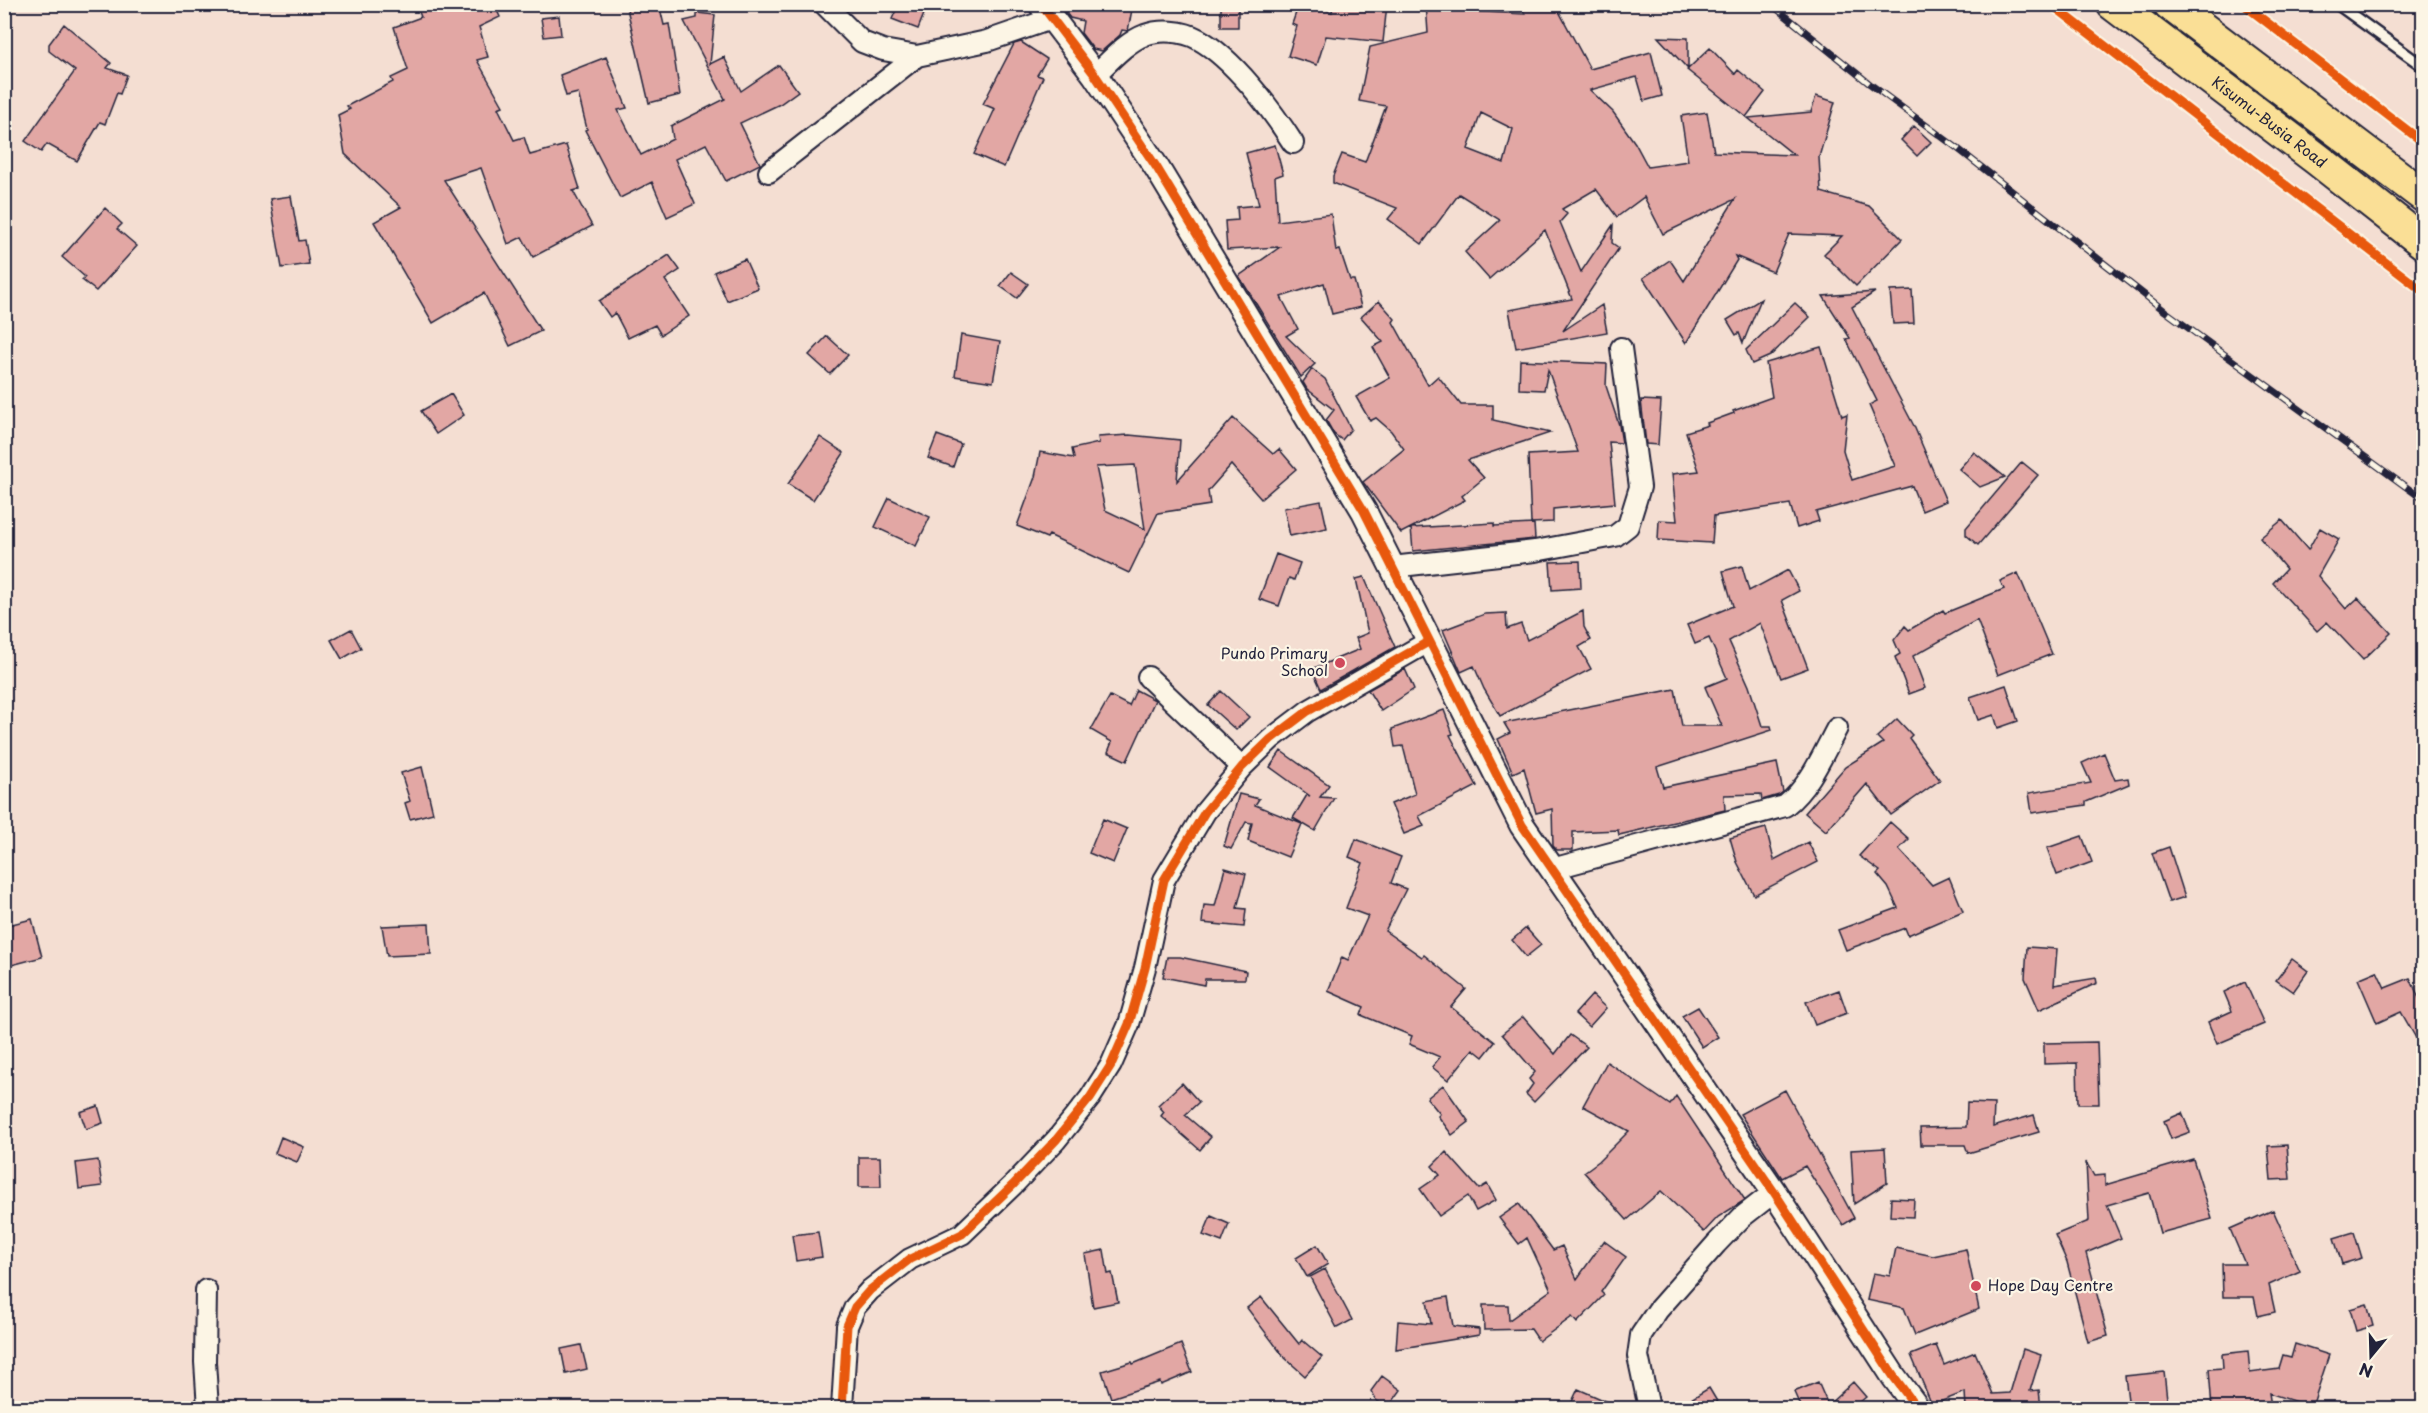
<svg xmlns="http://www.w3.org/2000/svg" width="2428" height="1413" font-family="'Playpen Sans',sans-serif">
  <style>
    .building { fill: #e2a7a4; stroke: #22223b; stroke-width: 1.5; fill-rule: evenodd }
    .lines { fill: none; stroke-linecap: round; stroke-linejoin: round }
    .service-casing { stroke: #22223b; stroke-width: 14 }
    .minor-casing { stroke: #22223b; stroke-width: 24 }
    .tertiary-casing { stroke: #22223b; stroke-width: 28 }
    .trunk-casing { stroke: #22223b; stroke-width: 36 }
    .service { stroke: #fcf5e5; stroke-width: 9 }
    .minor { stroke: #fcf5e5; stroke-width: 20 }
    .tertiary { stroke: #fcf5e5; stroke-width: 24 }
    .trunk { stroke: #fadf96; stroke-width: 32 }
    .rail-casing { stroke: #22223b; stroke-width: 7 }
    .rail { stroke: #fcf5e5; stroke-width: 4.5; stroke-dasharray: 14; stroke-linecap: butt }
    .cycleway-casing { stroke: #fcf5e5; stroke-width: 13 }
    .cycleway { stroke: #e8590c; stroke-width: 9 }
    .poi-dot { fill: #d1495b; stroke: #fcf5e5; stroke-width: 2 }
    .labels { text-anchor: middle; stroke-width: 4.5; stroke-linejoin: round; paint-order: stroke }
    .street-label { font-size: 15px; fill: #22223b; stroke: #fcf5e5 }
    .poi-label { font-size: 15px; fill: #22223b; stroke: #fcf5e5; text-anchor: end }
  </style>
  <rect width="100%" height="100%" fill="#f4ded2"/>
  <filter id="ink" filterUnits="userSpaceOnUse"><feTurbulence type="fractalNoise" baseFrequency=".0167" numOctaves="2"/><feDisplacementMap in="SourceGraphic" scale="12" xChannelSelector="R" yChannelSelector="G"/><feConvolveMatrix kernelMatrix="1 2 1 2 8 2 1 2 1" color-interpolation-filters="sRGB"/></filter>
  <g filter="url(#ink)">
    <path class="building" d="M416 4H494L500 17 479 27 488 57 477 60 503 106 498 108 514 140 524 137 530 155 566 145 580 189 573 191 592 226 533 257 522 237 508 244 481 168 444 180 541 331 510 346 484 293 433 323 374 222 401 207 345 154 338 115 350 109 347 106 393 82 391 78 408 70 394 27 421 17Z
      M626 4H659L664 25 669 24 680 95 649 103Z
      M899 4H928L918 29 892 19Z
      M1059 4H1133L1128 31 1122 30 1120 35 1102 51 1093 49 1081 33 1083 21 1070 18Z
      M1221 4H1238V27H1221Z
      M1299 4H1312L1332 12 1333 4H1387L1383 42 1326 36 1317 65 1288 56 1297 26 1292 24Z
      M1426 4H1462L1463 11 1525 14 1520 4H1555L1590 69 1651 52 1662 96 1644 101 1637 77 1590 90 1613 112 1635 143 1648 167 1688 161 1681 116 1707 112 1714 152 1794 155 1748 118 1811 112 1816 96 1835 102 1819 157 1821 192 1869 206 1902 239 1856 286 1824 254 1842 236 1789 234 1773 272 1735 256 1737 260 1686 343 1643 278 1670 260 1684 281 1735 199 1663 234 1644 197 1617 217 1596 189 1562 209 1567 214 1560 222 1581 272 1613 225 1612 243 1619 248 1563 331 1602 305 1607 332 1516 348 1509 310 1572 299 1545 230 1489 279 1465 252 1500 220 1459 194 1422 244 1388 219 1397 208 1333 183V176L1342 154 1365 162 1386 106 1359 101 1370 47 1428 33ZM1481 113 1513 129 1504 163 1468 149Z
      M697 13 715 15 710 64 724 57 741 91 779 65 798 91 780 104 740 123 760 164 726 181 706 144 675 159 695 204 667 217 652 182 620 198 585 130 587 129 578 93 566 96 560 75 606 57 627 108 618 110 641 155 673 139 671 126 725 99 684 21 697 18Z
      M559 16 561 35 544 37 541 18Z
      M64 24 111 63 107 68 127 75 120 94 117 93 105 124 100 122 77 161 47 144 41 152 25 141 75 71 49 51V44Z
      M1658 37 1688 38V69Z
      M1021 42 1047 59 1037 75 1043 77 1004 167 974 154 995 109 983 104 1014 44Z
      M1710 48 1735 74 1738 70 1765 92 1746 117 1687 70Z
      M1914 126 1931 142 1917 156 1901 140Z
      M1275 145 1283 174 1275 177 1278 221 1331 214 1336 251 1340 250 1350 280H1354L1361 307 1332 314 1324 283 1281 297 1298 329 1286 336 1315 364 1301 377 1239 276 1280 247 1227 250 1225 221 1238 220 1237 207 1259 205 1246 153Z
      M291 196 299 241 305 240 309 264 282 268 270 199Z
      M105 208 122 224 117 229 137 246 96 291 82 280 85 277 62 257Z
      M669 255 680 270 665 280 689 316 661 335 655 325 628 338 615 313 610 317 599 301Z
      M745 259 758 288 727 301 714 272Z
      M1011 272 1028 284 1017 298 1000 286Z
      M1912 290 1914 323 1893 324 1890 291Z
      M1875 292 1852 307 1914 426 1946 501 1922 511 1912 486 1816 512 1819 521 1797 528 1790 504 1714 516 1712 543 1658 540 1659 520 1677 521 1672 474 1699 471 1686 432 1708 425 1707 423 1734 413 1733 411 1772 397 1766 363 1821 347 1842 416 1847 414 1843 450 1852 480 1895 466 1869 405 1877 401 1846 339 1850 338 1823 296Z
      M1761 299 1743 343 1739 333 1736 335 1727 320Z
      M1379 301 1395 319 1393 322 1428 385 1438 376 1461 405H1493V420L1550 433 1468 460 1484 478 1462 496 1465 500 1401 533 1363 482 1404 449 1391 431 1376 418 1370 421 1356 397 1390 378 1373 347 1383 342 1361 317Z
      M1795 303 1810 317 1770 356 1752 364 1746 350Z
      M961 335 1000 342 993 382 955 376Z
      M827 336 848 355 830 374 809 355Z
      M1520 360 1607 364 1606 386 1619 425 1622 443 1609 442 1615 503 1553 509V522L1531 523 1528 455 1578 452 1548 370 1544 390 1519 389Z
      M1312 369 1325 379 1351 429 1342 440 1334 434 1326 420 1334 410 1307 389 1303 382Z
      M451 394 464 415 436 434 421 411Z
      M1641 400 1661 401 1658 445 1646 444Z
      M1233 418 1273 454 1279 449 1296 469 1261 499 1231 465 1208 491 1210 505 1158 513 1129 573 1049 535 1047 538 1017 526 1035 477 1040 452 1074 458 1072 449 1099 443 1098 437 1129 435 1180 440 1177 481ZM1135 465 1145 529 1105 510 1096 467Z
      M937 435 961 444 953 467 928 458Z
      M820 437 844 453 813 500 788 484Z
      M1974 452 2005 477 1980 487 1959 469Z
      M2022 462 2038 475 1978 545 1966 535V528Z
      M889 498 930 517 916 546 875 527Z
      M1321 501 1327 528 1290 536 1284 508Z
      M2282 520 2308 550 2320 528 2339 539 2318 576 2346 609 2358 598 2391 633 2363 660 2327 622 2317 631 2273 583 2286 569 2260 538Z
      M1494 523V526L1534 524 1535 539 1413 551 1411 528Z
      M1276 554 1300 563 1294 580 1289 578 1279 606 1259 599Z
      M1580 561 1581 588 1552 590 1550 562Z
      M1742 566 1749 591 1788 570 1799 591 1782 600 1808 668 1781 678 1760 623 1729 641 1749 686 1762 726H1771L1772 730 1657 767 1663 787 1777 763 1783 792 1779 795 1762 800 1761 794 1724 795 1725 810 1619 835 1618 830 1573 832V850H1557L1553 846 1552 809 1536 813 1524 768 1513 773 1498 739 1510 733 1504 723 1675 689 1682 726H1722L1705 687 1727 678 1709 638 1695 644 1687 625 1733 606 1723 571Z
      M2018 573 2052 654 1998 675 1977 620 1913 656 1925 688 1909 694 1895 657 1900 654 1894 640 1905 626 1909 630 1943 610 1945 613 2004 589 2000 581Z
      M1364 577 1395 647 1321 689 1312 669 1360 649 1356 638 1368 633 1356 579Z
      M1583 611 1584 627 1591 640 1579 647 1591 669 1500 716 1484 689 1474 666 1461 672 1443 630 1485 614 1506 613 1507 629 1521 624 1527 640Z
      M351 629 361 648 342 659 331 640Z
      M1405 669 1414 689 1381 711 1368 690Z
      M2006 685 2018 721 1998 728 1994 715 1978 720 1970 697Z
      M1136 690 1155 700 1127 761 1108 752 1112 742 1091 730 1110 696 1129 706Z
      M1221 691 1249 717 1236 730 1208 705Z
      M1444 710 1453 734 1450 735 1477 786 1419 816 1424 826 1404 834 1391 804 1415 794 1403 746 1395 747 1392 729Z
      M1897 719 1912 735 1909 738 1940 780 1891 815 1867 784 1826 831 1805 813 1845 767 1883 743 1877 737Z
      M1281 751 1329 785 1320 797 1334 798 1315 831 1293 818 1307 795 1310 796 1270 767Z
      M2104 753 2115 780 2128 778 2129 784 2086 802V805L2032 813 2029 793 2091 783 2082 763Z
      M422 767 433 813 410 819 405 803 410 801 401 773Z
      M1239 794 1259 799 1255 805 1302 824 1288 857 1248 841 1252 823 1246 822 1231 849 1224 846Z
      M1103 819 1127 829 1113 863 1089 853Z
      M1890 822 1909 839 1899 849 1932 885 1949 877 1963 911 1908 935 1905 928 1846 950 1838 930 1898 908 1888 887 1877 874 1880 871 1859 856Z
      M1766 828 1774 860 1808 842 1818 862 1754 895 1737 862 1730 838Z
      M2082 836 2092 862 2057 875 2047 848Z
      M1356 839 1401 857 1391 883 1406 889 1385 931 1422 957 1424 955 1466 989 1451 1007 1495 1042 1483 1057 1473 1049 1448 1080 1432 1067 1440 1057 1409 1044 1412 1036 1361 1015 1364 1007 1328 991 1342 957 1348 960 1368 916 1346 908 1363 863 1349 857Z
      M2169 847 2185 897 2169 902 2152 853Z
      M1225 868 1246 874 1237 908 1246 909 1244 927 1202 923 1204 905 1215 906Z
      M32 919 42 957 4 967V926Z
      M429 924 431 954 387 956 382 926Z
      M1526 928 1541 945 1526 957 1512 940Z
      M2027 947 2057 949 2054 985 2096 978 2097 983 2039 1010 2025 978Z
      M1167 957H1180L1246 971 1245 979H1205L1204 985 1163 977Z
      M2292 959 2308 971 2293 992 2276 980Z
      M2377 971 2385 988 2410 978 2424 1009V1052L2401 1012 2377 1023 2358 979Z
      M2245 982 2264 1024 2217 1044 2208 1022 2232 1011 2224 992Z
      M1839 990 1847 1013 1815 1025 1806 1002Z
      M1592 995 1606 1008 1589 1027 1575 1014Z
      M1698 1007 1718 1037 1702 1047 1682 1016Z
      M1523 1017 1555 1054 1570 1035 1587 1047 1534 1102 1526 1094 1533 1084 1529 1079 1535 1072 1502 1034Z
      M2097 1042 2099 1104H2078L2077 1063 2044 1064V1043Z
      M1607 1062 1670 1105 1676 1096 1745 1200 1718 1217 1704 1232 1661 1191 1627 1220 1584 1172 1599 1161 1629 1131 1583 1106Z
      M1182 1083 1199 1102 1185 1115 1211 1137 1200 1150 1161 1116 1164 1112 1158 1105Z
      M1443 1085 1469 1122 1452 1135 1438 1116 1440 1114 1427 1098Z
      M1785 1090 1854 1218 1843 1225 1805 1166 1782 1178 1740 1114Z
      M1967 1103 1994 1104 1993 1127 2034 1115 2039 1132 1968 1153 1965 1145H1921L1920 1128 1966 1127Z
      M98 1106 103 1123 86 1129 80 1112Z
      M2182 1113 2190 1132 2171 1139 2164 1121Z
      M281 1137 304 1147 297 1162 275 1153Z
      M2287 1145 2290 1179 2271 1180 2268 1146Z
      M1885 1148 1887 1183 1854 1204 1851 1150Z
      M1446 1152 1479 1189 1487 1184 1496 1200 1476 1211 1468 1196 1439 1216 1420 1189 1440 1175 1432 1166Z
      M859 1157H880L881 1187H859Z
      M2193 1159 2212 1219 2160 1233 2149 1193 2107 1205 2121 1238 2086 1253 2108 1336 2088 1342 2067 1262 2055 1235 2089 1221 2086 1162 2094 1176 2105 1175V1185Z
      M98 1160 102 1186 79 1189 76 1163Z
      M1891 1198 1914 1199 1913 1217 1890 1216Z
      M1519 1204 1553 1250 1562 1246 1577 1279 1604 1241 1626 1257 1601 1292 1604 1295 1577 1323 1572 1317 1539 1341 1531 1329 1484 1330 1483 1305H1508L1509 1320 1551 1290 1527 1238 1519 1244 1499 1218Z
      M2273 1210 2300 1271 2269 1285 2275 1312 2258 1316 2254 1297H2223L2222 1264H2245L2230 1229Z
      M1211 1216 1229 1224 1222 1242 1203 1235Z
      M818 1232 822 1257 796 1261 792 1235Z
      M2354 1232 2362 1258 2342 1264 2334 1238Z
      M1317 1245 1328 1264 1307 1277 1296 1258Z
      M1896 1248 1933 1256 1966 1249 1979 1309 1915 1335 1904 1308 1867 1300 1873 1273 1890 1276Z
      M1104 1250 1108 1274 1112 1273 1118 1302 1093 1307 1085 1254Z
      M1325 1269 1352 1320 1337 1328 1310 1277Z
      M1261 1297 1299 1344 1302 1340 1322 1357 1305 1376 1284 1357 1247 1308Z
      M1448 1297 1453 1326 1479 1329V1335L1396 1349 1398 1321 1431 1324 1427 1301Z
      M2367 1304 2373 1326 2356 1331 2350 1309Z
      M1181 1344 1192 1372 1161 1385 1160 1382 1111 1398 1102 1371 1132 1362 1133 1364Z
      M2295 1344 2329 1355 2312 1407 2269 1393 2271 1406 2212 1408 2209 1369 2223 1368 2222 1354 2248 1351 2250 1373 2279 1369 2283 1356 2291 1358Z
      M581 1345 587 1369 566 1374 561 1349Z
      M1936 1345 1944 1365 1975 1352 1993 1394 2010 1393 2023 1349 2041 1355 2030 1391 2039 1390 2041 1408H1966L1965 1392 1932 1405 1911 1355Z
      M2164 1372 2168 1408H2129L2125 1376Z
      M1382 1376 1401 1390 1388 1408 1376 1400 1371 1391Z
      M1818 1382 1828 1405 1853 1382 1866 1397 1853 1408H1801L1794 1392Z
      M1709 1388 1721 1408H1676Z
      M1578 1389 1622 1408H1569Z"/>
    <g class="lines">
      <g class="service-casing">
        <path id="service" d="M2337 4 2424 67"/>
      </g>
      <g class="minor-casing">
        <path id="minor" d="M824 4 862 42 883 50 917 56 987 41 1051 19
          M1095 75C1109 62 1126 42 1145 35 1160 29 1184 31 1198 39 1233 58 1272 110 1293 143
          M769 172 917 56
          M1392 567 1535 551 1615 536 1628 526 1640 487 1621 348
          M1148 677 1242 767
          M1552 869 1785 806C1810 786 1822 756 1837 728
          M206 1290 205 1362 208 1408
          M842 1408 847 1326 855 1307 870 1290 910 1259 962 1234 1013 1185 1056 1140 1090 1098 1111 1065 1129 1024 1145 968 1164 880 1205 812 1242 767 1271 739 1308 711 1428 642
          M1649 1408 1638 1356 1641 1335 1658 1310 1716 1244 1742 1217 1774 1192"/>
      </g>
      <g class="tertiary-casing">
        <path id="tertiary" d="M1041 4 1095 75 1157 168 1364 511 1522 825 1774 1192 1894 1377 1917 1408"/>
      </g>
      <g class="trunk-casing">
        <g id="trunk">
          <path id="s1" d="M2113 4 2317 159 2424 243"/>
          <path d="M2170 4 2424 196"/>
        </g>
      </g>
      <use href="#service" class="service"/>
      <use href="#minor" class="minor"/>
      <use href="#tertiary" class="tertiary"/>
      <use href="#trunk" class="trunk"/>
      <g class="rail-casing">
        <path id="rail" d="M1771 4 1870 84 1957 148 2165 311 2424 500"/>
      </g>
      <use href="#rail" class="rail"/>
      <g class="cycleway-casing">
        <path id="cycleway" d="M1041 4 1095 75 1157 168 1364 511 1522 825 1774 1192 1894 1377 1917 1408
          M2051 4 2424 292
          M2243 4 2424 143
          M842 1408 847 1326 855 1307 870 1290 910 1259 962 1234 1013 1185 1056 1140 1090 1098 1111 1065 1129 1024 1145 968 1164 880 1205 812 1242 767 1271 739 1308 711 1428 642"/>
      </g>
      <use href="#cycleway" class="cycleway"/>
    </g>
  </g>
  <g class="poi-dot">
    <circle cx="1340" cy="663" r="6"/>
    <circle cx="1976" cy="1286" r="6"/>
  </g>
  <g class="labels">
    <g class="street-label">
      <text dy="5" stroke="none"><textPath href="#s1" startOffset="196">Kisumu-Busia Road</textPath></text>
    </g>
    <g class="poi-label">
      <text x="1328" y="659">Pundo Primary<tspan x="1328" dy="17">School</tspan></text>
      <text x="1988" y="1291" text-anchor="start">Hope Day Centre</text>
    </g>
  </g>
  <rect width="2428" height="1413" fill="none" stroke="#fcf5e5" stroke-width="24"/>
  <rect x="12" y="12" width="2404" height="1389" fill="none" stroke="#22223b" stroke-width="2" filter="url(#ink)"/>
  <g transform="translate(2371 1356) rotate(199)" stroke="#fcf5e5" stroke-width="4.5" paint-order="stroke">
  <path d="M0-4.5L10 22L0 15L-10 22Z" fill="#22223b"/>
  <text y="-9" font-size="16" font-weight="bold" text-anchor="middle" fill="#22223b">N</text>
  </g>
</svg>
